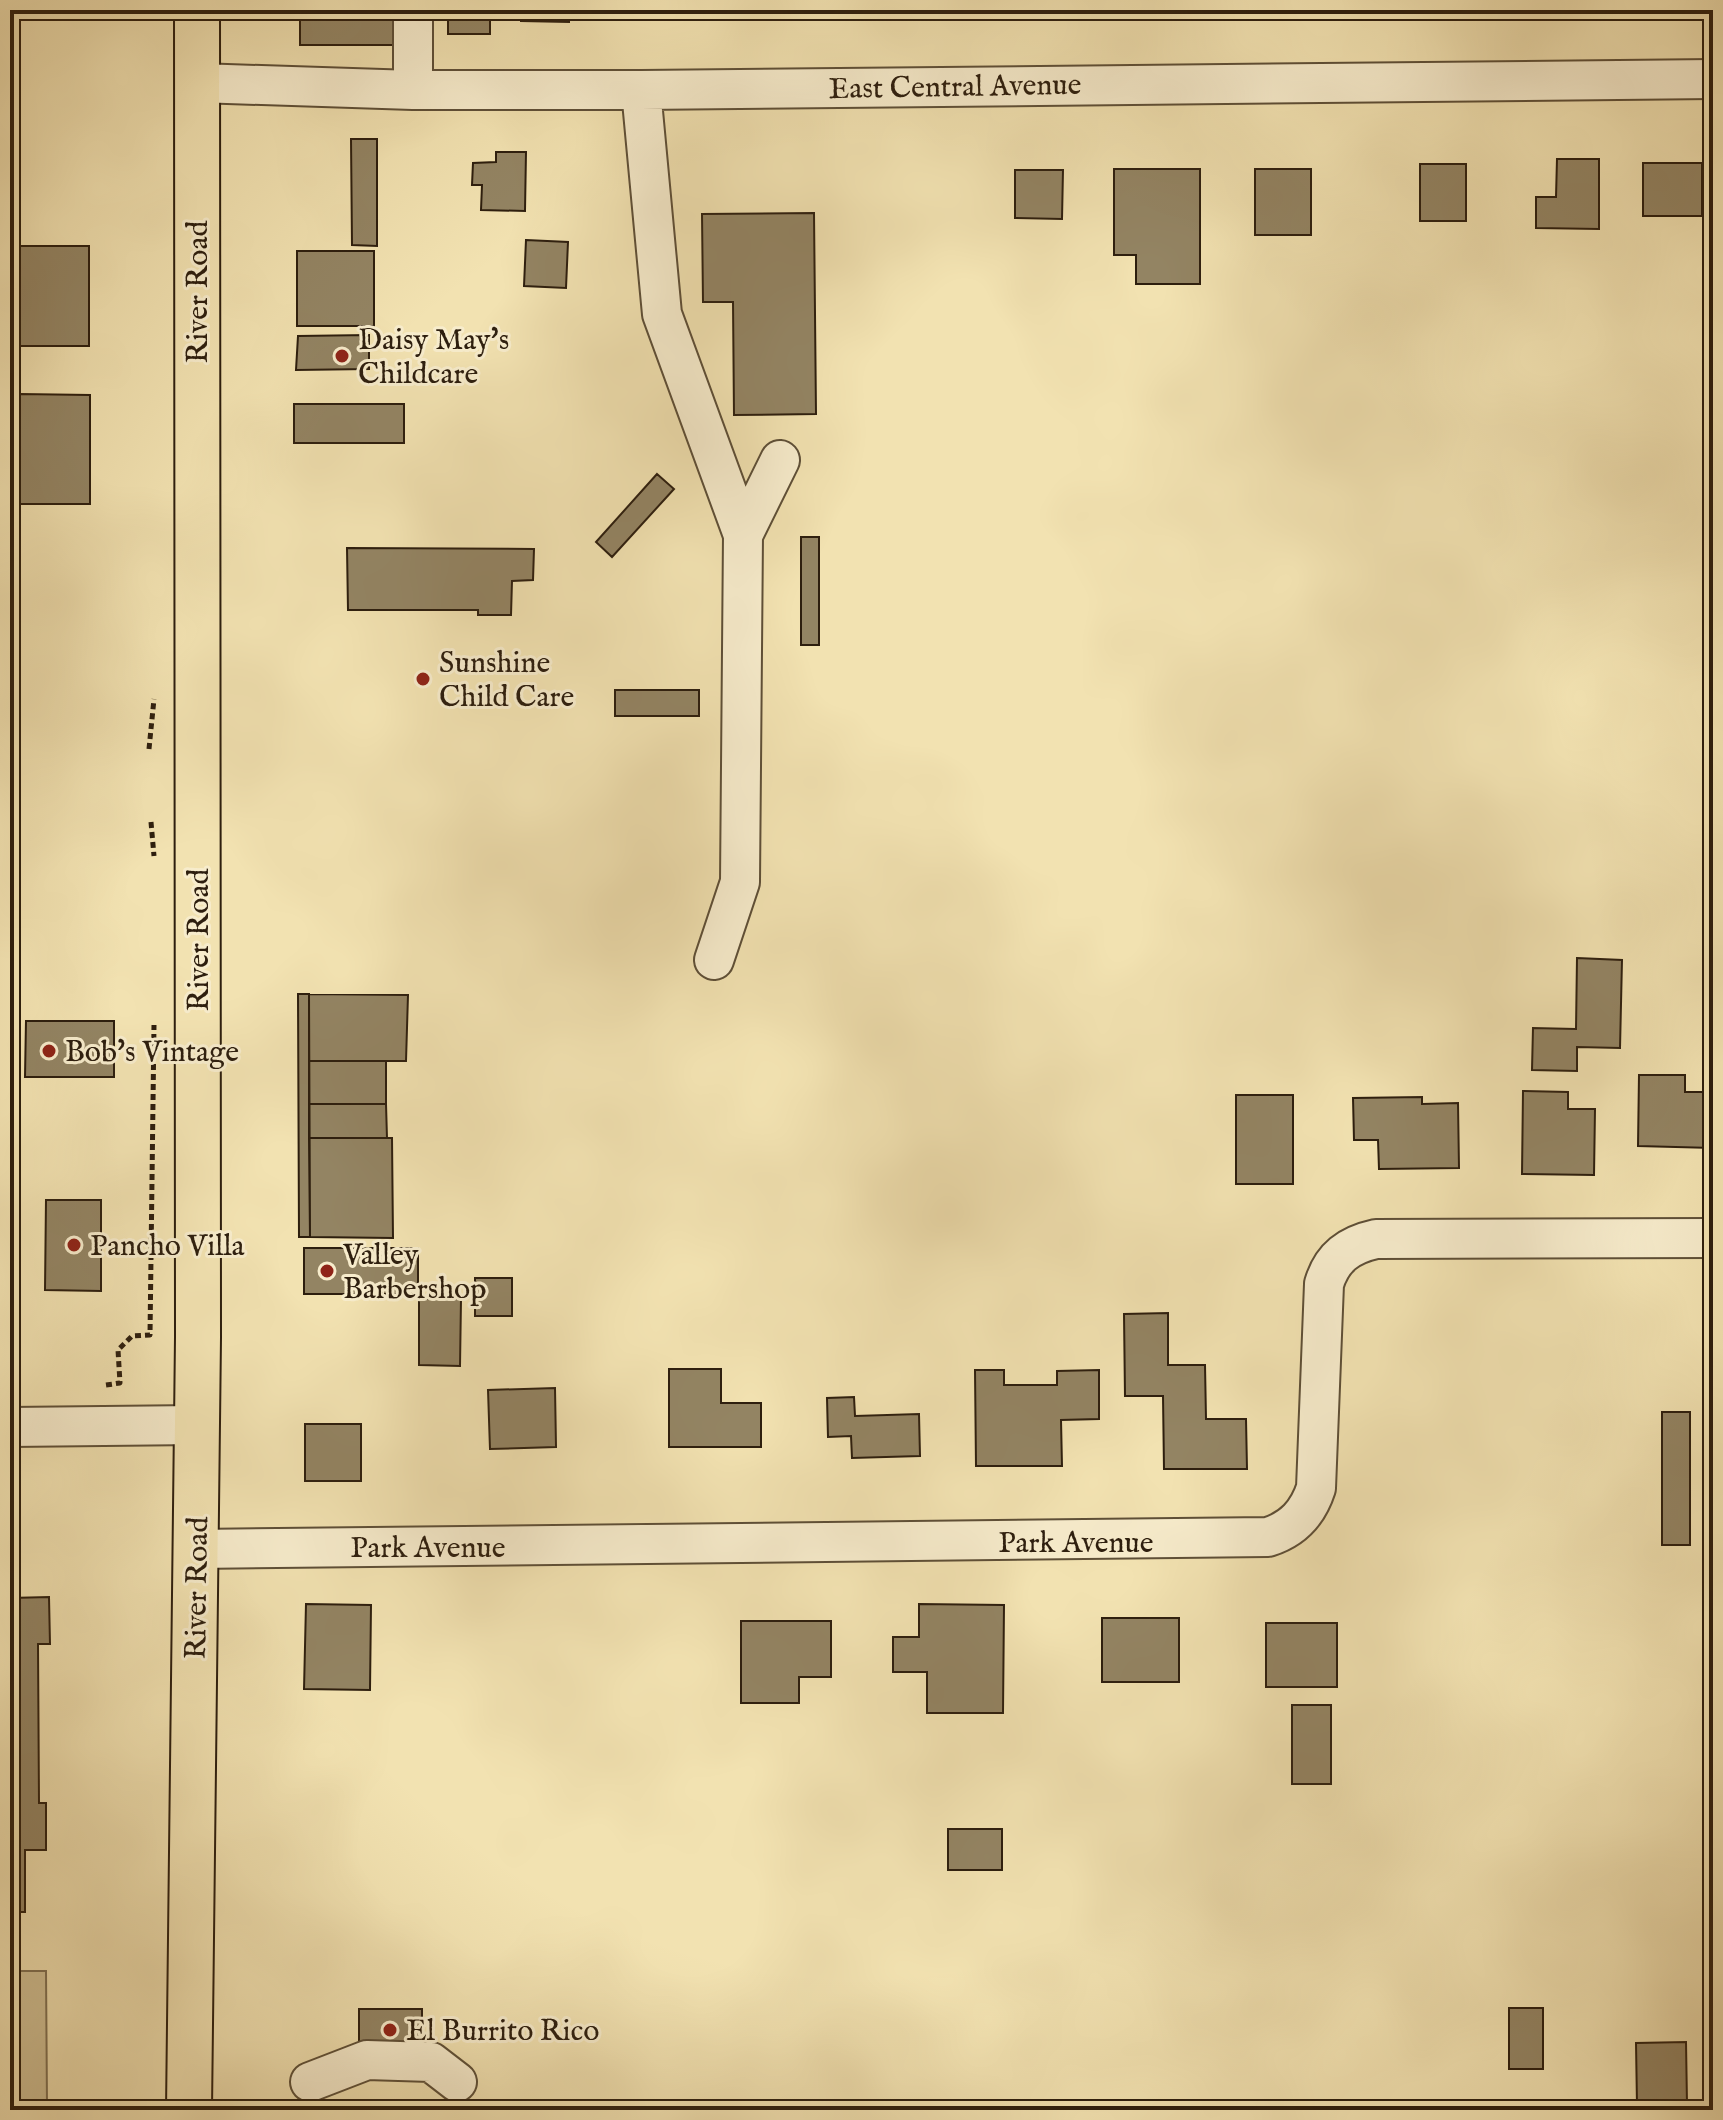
<svg xmlns="http://www.w3.org/2000/svg" width="1723" height="2120" font-family="'IM FELL English',serif">
  <style>
    .green { fill: #d1c195; stroke: #7f7052; stroke-width: 2 }
    .building { fill: #938463; stroke: #2d1e0e; stroke-width: 2 }
    .lines { fill: none; stroke-linecap: round; stroke-linejoin: round }
    .minor-casing { stroke: #5e4f37; stroke-width: 42 }
    .major-casing { stroke: #2d1e0e; stroke-width: 48 }
    .path { stroke: #2d1e0e; stroke-width: 5; stroke-dasharray: 6 4; stroke-linecap: butt }
    .minor { stroke: #f7eccc; stroke-width: 38 }
    .major { stroke: #f2e2b1; stroke-width: 44 }
    .poi-dot { fill: #8f2418; stroke: #f7eccc; stroke-width: 3 }
    .labels { text-anchor: middle; stroke-width: 6; stroke-linejoin: round; paint-order: stroke }
    .street-label { font-size: 30px; fill: #2d1e0e; stroke: #f7eccc }
    .poi-label { font-size: 30px; fill: #2d1e0e; stroke: #f7eccc; text-anchor: start }
  </style>
  <rect width="100%" height="100%" fill="#f2e2b1"/>
  <filter id="stains"><feTurbulence type="fractalNoise" baseFrequency=".0025" numOctaves="4"/><feColorMatrix values="0 0 0 0 .2 0 0 0 0 .09 0 0 0 0 .02 0 0 0 .5 -.17"/></filter>
  <radialGradient id="worn" r=".72"><stop offset=".6" stop-color="#630" stop-opacity="0"/><stop offset="1" stop-color="#630" stop-opacity=".3"/></radialGradient>
  <path class="green" d="M10 1971H46L47 2105H10Z"/>
  <path class="building" d="M300 10H398V45H300Z
    M448 10H490V34H448Z
    M521 10H569V22L521 21Z
    M351 139H377V246L352 245Z
    M496 152H526L525 211 481 210 482 185H472L473 163 496 162Z
    M1557 159H1599V229L1536 228V197H1556Z
    M1643 163H1702V216H1643Z
    M1420 164H1466V221H1420Z
    M1114 169H1200V284H1136V255H1114Z
    M1255 169H1311V235H1255Z
    M1015 170H1063L1062 219 1015 218Z
    M814 213 816 414 734 415 733 302H703L702 214Z
    M526 240 568 242 566 288 524 286Z
    M10 246H89V346H10Z
    M297 251H374V326H297Z
    M369 335V369L296 370 298 336Z
    M20 394 90 395V504H19V477H10V449H20Z
    M294 404H404V443H294Z
    M657 474 674 489 612 557 596 542Z
    M801 537H819V645H801Z
    M347 548 534 549 533 580 512 581 511 615H478V610H348Z
    M615 690H699V716H615Z
    M1577 958 1622 960 1620 1048 1577 1047V1071L1532 1070 1533 1028 1576 1029Z
    M298 994H309L310 1237H299Z
    M309 994 408 995 406 1061H309Z
    M26 1021H114V1077H25Z
    M309 1061H386V1104H309Z
    M1639 1075H1685V1092H1713V1148L1638 1146Z
    M1523 1091 1568 1092V1109H1595L1594 1175 1522 1174Z
    M1236 1095H1293V1184H1236Z
    M1422 1097V1104L1458 1103 1459 1168 1379 1169 1378 1140H1354L1353 1098Z
    M309 1104H386L387 1138H309Z
    M309 1138H392L393 1238 310 1237Z
    M46 1200H101V1291L45 1290Z
    M304 1248H418V1294H304Z
    M475 1278H512V1316H475Z
    M419 1299H461L460 1366 419 1365Z
    M1168 1313V1365H1205L1206 1419H1246L1247 1469H1164L1163 1396H1125L1124 1314Z
    M669 1369H721V1403H761V1447H669Z
    M975 1370H1004V1385H1057V1371L1099 1370V1419L1061 1420 1062 1466H976Z
    M555 1388 556 1447 490 1449 488 1390Z
    M854 1397 855 1416 919 1414 920 1456 852 1458 851 1436 828 1437 827 1398Z
    M1662 1412H1690V1545H1662Z
    M305 1424H361V1481H305Z
    M49 1597 50 1644H38L39 1803H46V1850H25V1912H10V1598Z
    M306 1604 371 1605 370 1690 304 1689Z
    M919 1604 1004 1605 1003 1713H927V1672H893V1637H919Z
    M1102 1618H1179V1682H1102Z
    M741 1621H831V1677H799V1703H741Z
    M1266 1623H1337V1687H1266Z
    M1292 1705H1331V1784H1292Z
    M948 1829H1002V1870H948Z
    M1509 2008H1543V2069H1509Z
    M359 2009H422V2051L359 2050Z
    M1686 2042 1687 2104 1637 2105 1636 2043Z
    M1706 2053H1713V2110H1707Z"/>
  <g class="lines">
    <g class="minor-casing">
      <path id="minor" d="M413 10V90
        M198 83 413 90H641L1713 79
        M641 90 662 314 743 535 740 882 714 960
        M743 535 780 460
        M10 1427 197 1425
        M196 1549 1268 1537C1293 1529 1308 1513 1316 1488L1324 1284C1332 1257 1349 1245 1376 1239L1713 1238
        M310 2082 367 2060 431 2062 457 2082"/>
    </g>
    <g class="major-casing">
      <path id="major" d="M189 2110 198 1337 197 10"/>
    </g>
    <path class="path" d="M149 749 154 699
      M151 822 154 856
      M106 1385 120 1383 118 1350 132 1336 150 1335 154 1025"/>
    <use href="#minor" class="minor"/>
    <use href="#major" class="major"/>
  </g>
  <g class="poi-dot">
    <circle cx="342" cy="356" r="8"/>
    <circle cx="423" cy="679" r="8"/>
    <circle cx="49" cy="1051" r="8"/>
    <circle cx="74" cy="1245" r="8"/>
    <circle cx="327" cy="1271" r="8"/>
    <circle cx="390" cy="2030" r="8"/>
  </g>
  <g class="labels">
    <g class="street-label">
      <text transform="translate(955 86) rotate(-1)" y="10">East Central Avenue</text>
      <text transform="translate(197 292) rotate(-90)" y="10">River Road</text>
      <text transform="translate(198 940) rotate(-90)" y="10">River Road</text>
      <text x="1076" y="1552">Park Avenue</text>
      <text x="428" y="1557">Park Avenue</text>
      <text transform="translate(196 1588) rotate(-89)" y="10">River Road</text>
    </g>
    <g class="poi-label">
      <text x="358" y="349">Daisy May's<tspan x="358" dy="34">Childcare</tspan></text>
      <text x="439" y="672">Sunshine<tspan x="439" dy="34">Child Care</tspan></text>
      <text x="65" y="1061">Bob's Vintage</text>
      <text x="90" y="1255">Pancho Villa</text>
      <text x="343" y="1264">Valley<tspan x="343" dy="34">Barbershop</tspan></text>
      <text x="406" y="2040">El Burrito Rico</text>
    </g>
  </g>
  <rect width="1723" height="2120" fill="none" stroke="#f2e2b1" stroke-width="40"/>
  <rect x="12" y="12" width="1699" height="2096" fill="none" stroke="#2d1e0e" stroke-width="4"/>
  <rect x="20" y="20" width="1683" height="2080" fill="none" stroke="#2d1e0e" stroke-width="2"/>
  <rect width="100%" height="100%" filter="url(#stains)"/>
  <rect width="100%" height="100%" fill="url(#worn)"/>
</svg>
